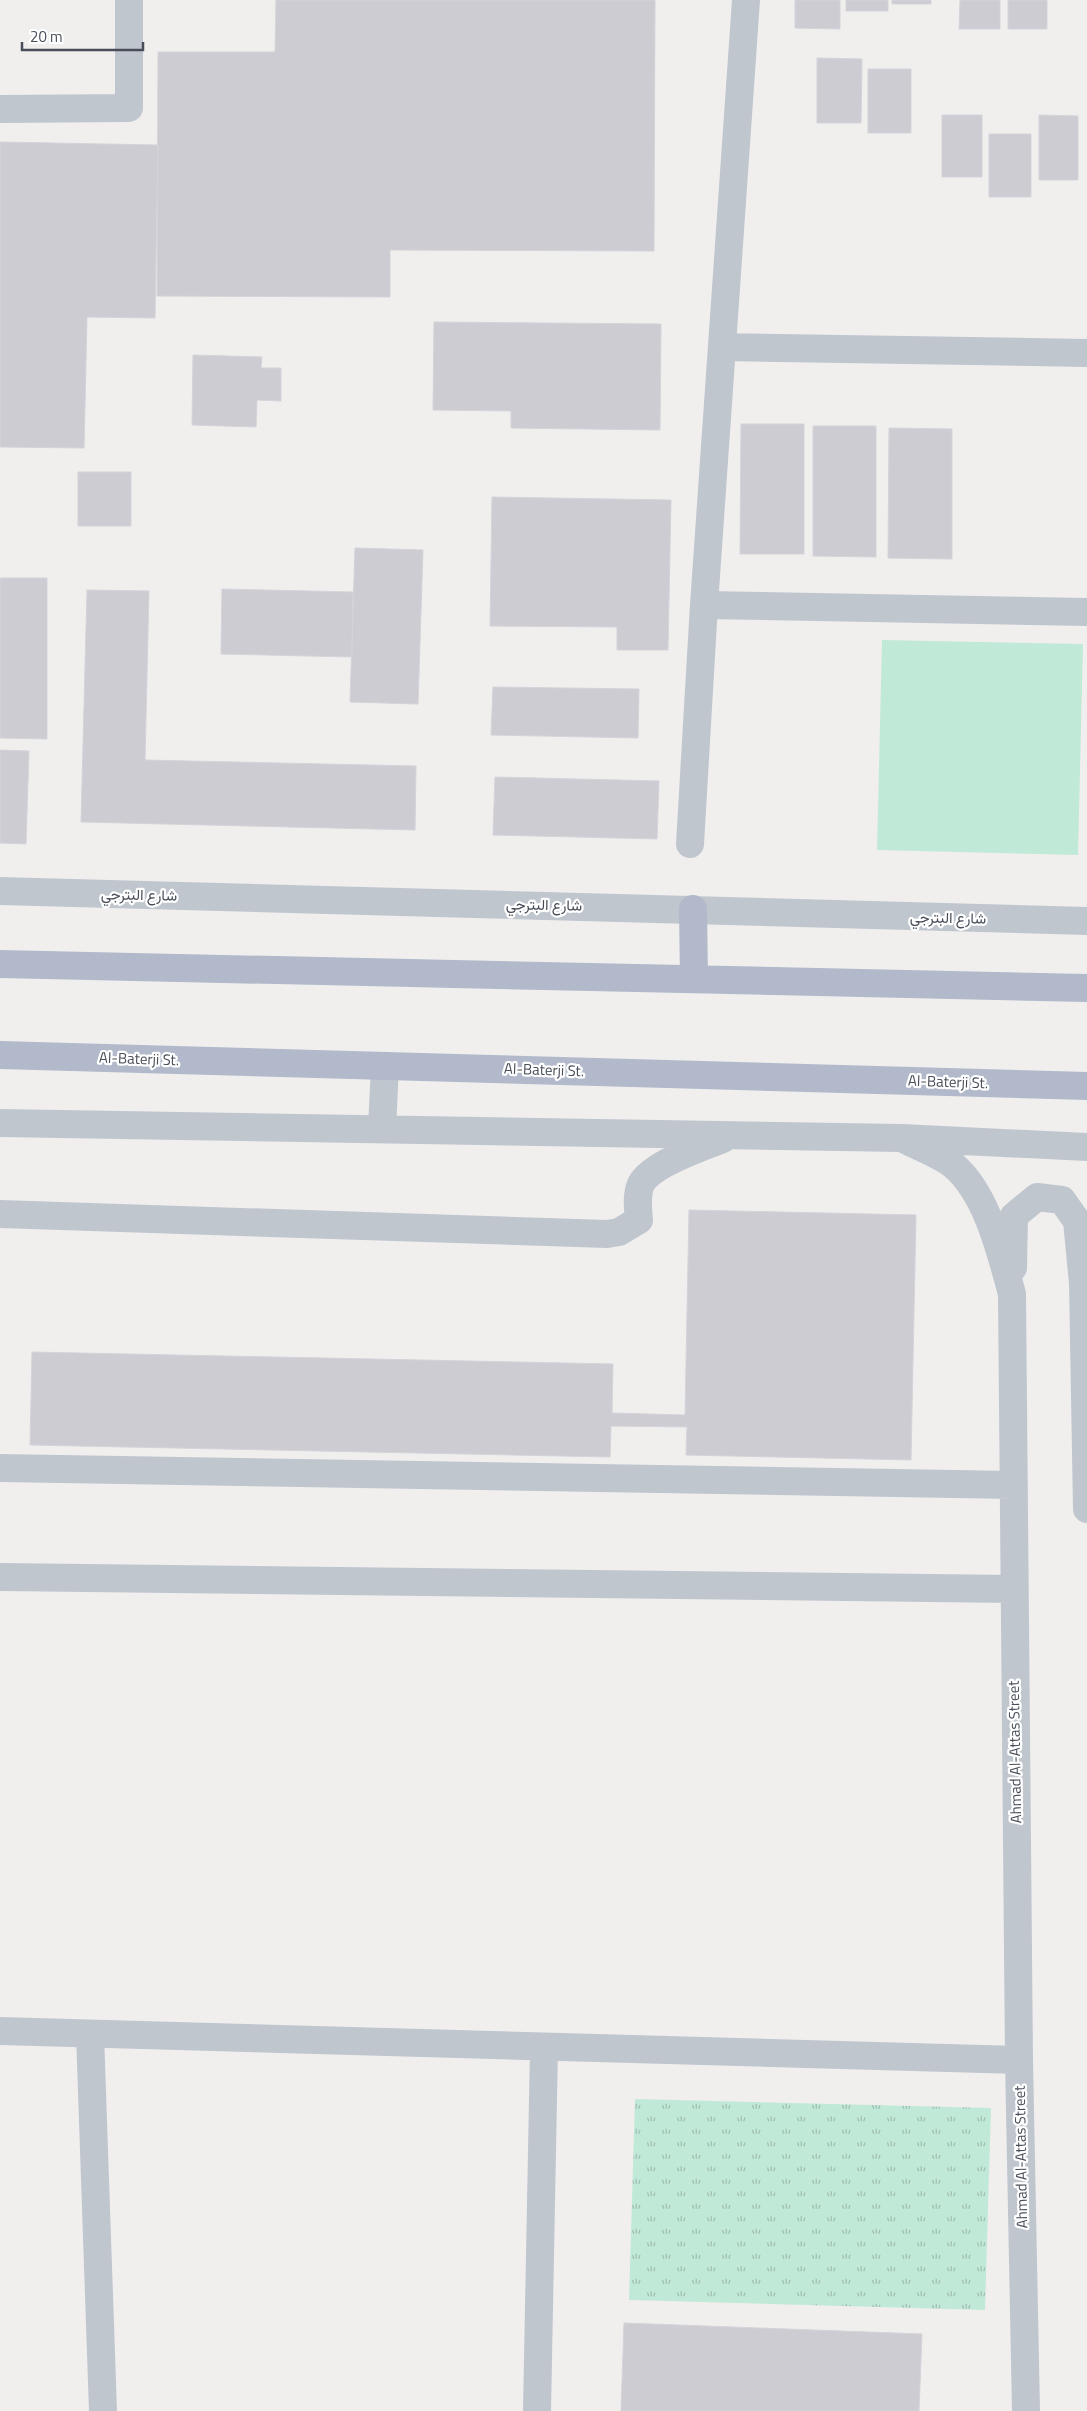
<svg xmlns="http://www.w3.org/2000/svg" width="1087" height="2411" font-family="'Titillium Web',Vazirmatn,sans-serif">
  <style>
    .grass { fill: url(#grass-tufts) }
    .garden { fill: #c1e9d8 }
    .building { fill: #ccccd2; stroke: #d3d3d9 }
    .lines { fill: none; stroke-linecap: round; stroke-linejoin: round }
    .minor { stroke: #c0c6ce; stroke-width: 28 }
    .major { stroke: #b1b9ca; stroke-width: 28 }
    .labels { text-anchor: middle; stroke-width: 4.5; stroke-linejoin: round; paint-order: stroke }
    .street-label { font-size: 15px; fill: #484e59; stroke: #fff }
  </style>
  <defs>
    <pattern id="grass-tufts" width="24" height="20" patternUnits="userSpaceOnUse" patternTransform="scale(1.25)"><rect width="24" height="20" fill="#c1e9d8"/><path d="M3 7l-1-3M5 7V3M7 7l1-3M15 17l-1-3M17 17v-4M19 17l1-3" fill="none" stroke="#9fbfb2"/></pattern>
  </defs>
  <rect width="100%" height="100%" fill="#f0efee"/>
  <path class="grass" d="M635 2099 991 2108 985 2310 629 2300Z"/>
  <path class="garden" d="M882 640 1083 644 1078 855 877 850Z"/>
  <path class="building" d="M276 0H655L654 251 390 250V297L157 296 158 52H275Z
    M795 0H840V29L795 28Z
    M846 0H888V11H846Z
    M892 0H931V4H892Z
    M960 0H1000V29H959Z
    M1008 0H1047V29H1008Z
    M817 58 862 59 861 123H817Z
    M868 69H911V133H868Z
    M942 115H982V177H942Z
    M1039 115 1078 116V180H1039Z
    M989 134H1031V197H989Z
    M0 142 158 145 155 318 87 317 84 448 0 447Z
    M434 322 661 324 660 430 511 428V411L433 410Z
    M193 355 262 357 261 368H281V401L257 400 256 427 192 425Z
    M741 424H804V554H740Z
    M813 426H876V557L813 556Z
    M889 428 952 429V559L888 558Z
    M78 472H131V526H78Z
    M492 497 671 500 668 650H617V627L490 626Z
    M355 548 423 550 418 704 350 702Z
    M0 578H47V739L0 738Z
    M222 589 353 592 352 657 221 654Z
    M87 590 149 591 145 760 416 766 415 830 81 822Z
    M493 687 639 689 638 738 491 735Z
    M0 750 29 751 26 844 0 843Z
    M495 777 659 781 657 839 493 835Z
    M689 1210 916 1215 911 1460 686 1455 687 1427 611 1426 610 1457 30 1445 32 1352 613 1364 612 1413 685 1415Z
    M624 2323 922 2334 919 2411H621Z"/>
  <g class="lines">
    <path class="minor" d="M0 109 129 108V0
      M722 347 1087 353
      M704 605 1087 612
      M690 844 704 605 746 0
      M0 891 1087 921
      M0 1123 902 1138 1087 1147
      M382 1128 385 1066
      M902 1138C918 1147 939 1154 953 1165 987 1193 1001 1254 1012 1294L1019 2060 1026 2411
      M0 1214 607 1234 619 1232 639 1220C638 1209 636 1195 641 1184 651 1164 702 1147 723 1139
      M1013 1268 1014 1216 1037 1197 1062 1200 1077 1221 1083 1283 1087 1509
      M0 1468 1013 1485
      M0 1577 1014 1589
      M0 2031 1019 2060
      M90 2034 103 2411
      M537 2411 544 2047"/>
    <path class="major" d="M693 909 694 979
      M0 964 1087 988
      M0 1055 1087 1086"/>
  </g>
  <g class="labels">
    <g class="street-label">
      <text transform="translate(139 895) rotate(1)" y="5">شارع البترجي</text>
      <text transform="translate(544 905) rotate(1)" y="5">شارع البترجي</text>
      <text transform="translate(948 918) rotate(1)" y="5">شارع البترجي</text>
      <text transform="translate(139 1059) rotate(2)" y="5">Al-Baterji St.</text>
      <text transform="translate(544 1070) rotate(2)" y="5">Al-Baterji St.</text>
      <text transform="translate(948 1082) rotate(2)" y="5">Al-Baterji St.</text>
      <text transform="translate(1015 1752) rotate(-91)" y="5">Ahmad Al-Attas Street</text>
      <text transform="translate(1021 2157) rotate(-91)" y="5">Ahmad Al-Attas Street</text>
    </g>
  </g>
  <path d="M22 42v8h121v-8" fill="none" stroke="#484e59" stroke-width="2.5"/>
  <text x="30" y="42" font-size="15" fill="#484e59" stroke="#ffffff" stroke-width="4" paint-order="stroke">20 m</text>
</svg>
